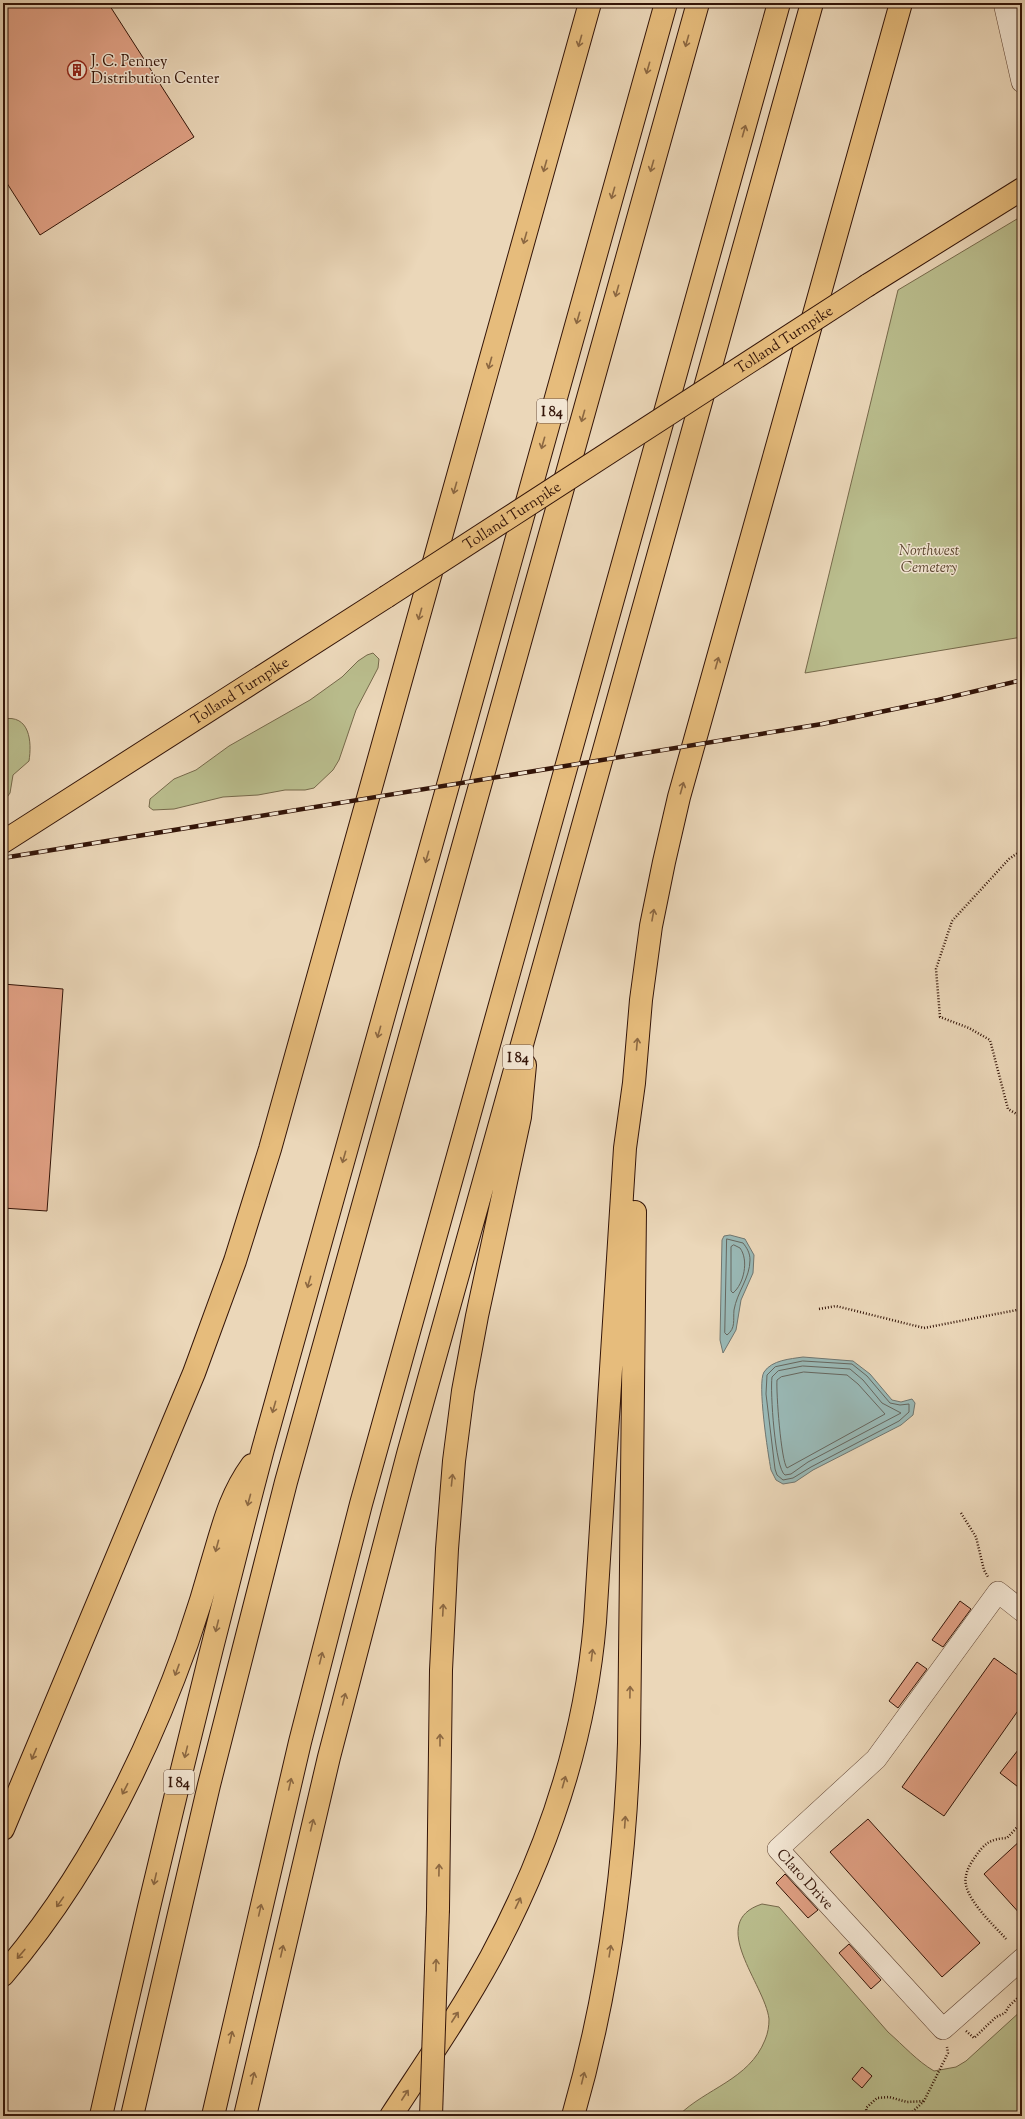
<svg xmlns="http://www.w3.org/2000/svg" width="1025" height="2119" font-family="'Sorts Mill Goudy',serif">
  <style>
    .green { fill: #babe8e; stroke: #76694b }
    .water { fill: #99b8b5; stroke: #707670 }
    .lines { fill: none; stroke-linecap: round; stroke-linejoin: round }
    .shore { stroke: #66665e; stroke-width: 1 }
    .building { fill: #e0a084; stroke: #331408 }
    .minor-casing { stroke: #614534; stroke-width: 22 }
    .major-casing { stroke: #331408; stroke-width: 24 }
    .highway-casing { stroke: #331408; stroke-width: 24 }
    .path { stroke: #331408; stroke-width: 2.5; stroke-dasharray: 1 2; stroke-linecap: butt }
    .minor { stroke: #f2e5d2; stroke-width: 21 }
    .major { stroke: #e6bc7c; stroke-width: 22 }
    .highway { stroke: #e6bc7c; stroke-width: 22 }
    .rail-casing { stroke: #331408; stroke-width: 4.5 }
    .rail { stroke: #f2e5d2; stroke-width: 3; stroke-dasharray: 9; stroke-linecap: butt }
    .major-bridge-casing { stroke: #331408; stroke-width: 24; stroke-linecap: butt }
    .highway-bridge-casing { stroke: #331408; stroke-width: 24; stroke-linecap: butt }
    .major-bridge { stroke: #e6bc7c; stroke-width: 22 }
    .highway-bridge { stroke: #e6bc7c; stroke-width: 22 }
    .oneway { stroke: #8c6842 }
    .labels { text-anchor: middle; stroke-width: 3; stroke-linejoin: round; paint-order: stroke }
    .shield { fill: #f2e5d2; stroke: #6c5345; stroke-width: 1 }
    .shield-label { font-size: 14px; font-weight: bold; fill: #331408 }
    .poi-label { font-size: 15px; fill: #331408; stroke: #f2e5d2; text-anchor: start }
    .street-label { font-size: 15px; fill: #331408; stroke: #f2e5d2 }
    .park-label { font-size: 15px; font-style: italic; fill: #5c4730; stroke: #f2e5d2 }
  </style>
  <rect width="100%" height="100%" fill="#ebd7b9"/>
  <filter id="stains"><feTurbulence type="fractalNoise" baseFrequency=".005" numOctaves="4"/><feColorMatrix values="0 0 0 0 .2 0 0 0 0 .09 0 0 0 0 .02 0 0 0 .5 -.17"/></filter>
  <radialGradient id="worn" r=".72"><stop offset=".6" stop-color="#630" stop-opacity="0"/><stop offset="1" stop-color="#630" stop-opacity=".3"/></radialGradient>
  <path class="green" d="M1022 216V637L805 673 898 290Z
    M373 653 379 659 378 668 356 710 339 760 333 770 314 788 305 790H285L258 795 223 797 174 809 153 810 149 807 150 799 174 779 196 770 229 746 310 700 342 677 358 661 367 655Z
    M3 719C30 714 32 742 29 761L13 775 10 793 3 803Z
    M762 1904 779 1907 888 2032C904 2046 917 2061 934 2071L956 2067 966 2061 1022 2010V2116H678C706 2088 749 2080 765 2040 768 2033 769 2026 769 2019 765 1984 706 1922 762 1904Z"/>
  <path class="water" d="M730 1235 745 1239 754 1255 753 1273 741 1300 736 1330 723 1353 720 1340 722 1240 724 1236Z
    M803 1357 853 1361 870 1374 892 1400 901 1402 912 1399 915 1403 913 1415 901 1425 813 1470 795 1482 783 1484 776 1480 771 1470C768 1454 757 1383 764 1372 772 1360 790 1359 803 1357Z"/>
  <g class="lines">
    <path class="shore" d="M727 1239 743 1243C747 1248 750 1253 750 1260 750 1278 737 1292 734 1310 733 1320 736 1328 727 1335L725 1333Z
      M734 1245 740 1248C749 1260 744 1284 733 1293L731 1291V1247Z
      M803 1361 852 1364 867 1376 890 1403 900 1405 909 1404V1412L899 1421 811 1467 793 1478 783 1480 777 1475 775 1469 766 1394 767 1375 775 1367Z
      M803 1366 850 1369 863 1380 882 1403 901 1413 808 1462 791 1474 785 1475C775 1469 770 1391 772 1377L778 1371Z
      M804 1372 847 1375 858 1384 885 1414 787 1468C781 1461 776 1392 777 1380L781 1377Z"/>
  </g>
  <path class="building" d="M3 3H108L194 137 40 235 3 177Z
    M3 984 63 989 47 1211 3 1208Z
    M960 1601 971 1609 943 1647 932 1640Z
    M994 1658 1022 1678V1705L944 1816 902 1787Z
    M917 1662 927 1669 898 1708 889 1701Z
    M1022 1745V1790L1000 1773Z
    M868 1819 980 1943 942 1977 830 1852Z
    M1022 1839V1916L984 1874Z
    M785 1874 818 1910 808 1918 776 1883Z
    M849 1944 881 1980 871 1989 839 1953Z
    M862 2067 872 2076 862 2088 852 2079Z"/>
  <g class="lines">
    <g class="minor-casing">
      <g id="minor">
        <path d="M1004 3 1022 82"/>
        <path d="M1020 3 1022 10"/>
        <path id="s1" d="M1022 1611 998 1592 876 1759 778 1849 943 2029 1022 1959"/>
      </g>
    </g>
    <g class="major-casing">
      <g id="major">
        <path d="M868 285 1022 189"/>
        <path id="s2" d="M3 842 386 597"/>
      </g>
    </g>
    <g class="highway-casing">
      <path id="highway" d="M3 1829 194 1373 235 1261 270 1149 590 3
        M438 1909 441 1670 447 1549 454 1461 463 1391 477 1316 520 1117 525 1065
        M3 1975C87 1877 144 1763 187 1643 197 1614 206 1585 214 1556 224 1522 231 1494 252 1465
        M101 2116C151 1893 205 1670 263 1449L666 3
        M132 2116 209 1785 286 1482 698 3
        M213 2116 300 1742 361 1504 779 3
        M245 2116 329 1757 408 1454 812 3
        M391 2116C425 2064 461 2012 491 1957 547 1853 585 1740 595 1622L625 1148 634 1083 641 1000 651 926 664 862 679 797 901 3
        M573 2116C608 1994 625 1869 629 1743L635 1212"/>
    </g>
    <path class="path" d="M1022 850 1009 859 952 921 936 969 940 1017 969 1028 990 1040 1008 1109 1022 1117
      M819 1309 836 1306 924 1328 1022 1309
      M961 1513 976 1537 984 1570 988 1577
      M1006 1939C994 1925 961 1896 966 1876 967 1869 971 1863 975 1857 985 1843 990 1839 1007 1838L1022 1822
      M966 2031 974 2038 996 2017 1005 2013 1009 2006 1022 1994
      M867 2116 866 2108 877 2098 889 2097 907 2102 924 2101
      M908 2116 924 2101 948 2053 947 2047"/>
    <use href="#minor" class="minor"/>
    <use href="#major" class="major"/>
    <use href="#highway" class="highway"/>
    <g class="rail-casing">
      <path id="rail" d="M3 858 822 724 938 700 1022 680"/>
    </g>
    <use href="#rail" class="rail"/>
    <g class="major-bridge-casing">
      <g id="major-bridge">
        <path id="s3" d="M386 597 868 285"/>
      </g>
    </g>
    <g class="highway-bridge-casing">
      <path id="highway-bridge" d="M431 2116 438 1909"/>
    </g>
    <use href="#major-bridge" class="major-bridge"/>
    <use href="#highway-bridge" class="highway-bridge"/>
  </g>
  <defs><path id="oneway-shaft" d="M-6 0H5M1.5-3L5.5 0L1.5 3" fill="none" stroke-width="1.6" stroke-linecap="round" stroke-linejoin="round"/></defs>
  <g class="oneway">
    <use href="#oneway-shaft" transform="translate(580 41) rotate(106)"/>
    <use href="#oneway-shaft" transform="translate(687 41) rotate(106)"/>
    <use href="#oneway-shaft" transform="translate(648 68) rotate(106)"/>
    <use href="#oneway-shaft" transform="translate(744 131) rotate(-74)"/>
    <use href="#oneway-shaft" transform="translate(545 166) rotate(106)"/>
    <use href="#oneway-shaft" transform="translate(652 166) rotate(106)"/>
    <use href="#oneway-shaft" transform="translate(613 193) rotate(106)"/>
    <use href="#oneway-shaft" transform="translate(525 238) rotate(106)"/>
    <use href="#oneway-shaft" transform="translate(617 291) rotate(106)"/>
    <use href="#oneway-shaft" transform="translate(578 318) rotate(106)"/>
    <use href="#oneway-shaft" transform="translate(490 363) rotate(106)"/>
    <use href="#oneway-shaft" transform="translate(583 416) rotate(106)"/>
    <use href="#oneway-shaft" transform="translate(543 443) rotate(106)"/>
    <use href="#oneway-shaft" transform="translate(455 488) rotate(106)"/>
    <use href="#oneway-shaft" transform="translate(420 614) rotate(106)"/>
    <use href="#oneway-shaft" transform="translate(717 663) rotate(-74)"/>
    <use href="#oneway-shaft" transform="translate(682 788) rotate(-74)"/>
    <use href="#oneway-shaft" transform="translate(427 857) rotate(106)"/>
    <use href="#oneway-shaft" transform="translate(653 915) rotate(-80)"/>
    <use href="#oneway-shaft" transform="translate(379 1032) rotate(106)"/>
    <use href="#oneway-shaft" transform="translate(637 1044) rotate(-85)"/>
    <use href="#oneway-shaft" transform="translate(344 1157) rotate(106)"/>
    <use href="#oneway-shaft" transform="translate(309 1282) rotate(106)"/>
    <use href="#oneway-shaft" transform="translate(274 1407) rotate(106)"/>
    <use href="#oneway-shaft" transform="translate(452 1480) rotate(-84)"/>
    <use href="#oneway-shaft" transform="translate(249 1500) rotate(105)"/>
    <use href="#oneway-shaft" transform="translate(217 1546) rotate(105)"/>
    <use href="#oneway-shaft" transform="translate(443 1610) rotate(-87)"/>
    <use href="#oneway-shaft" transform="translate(217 1626) rotate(104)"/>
    <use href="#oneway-shaft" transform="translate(592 1655) rotate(-83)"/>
    <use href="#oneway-shaft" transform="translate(321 1658) rotate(-76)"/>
    <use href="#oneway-shaft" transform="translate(177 1670) rotate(110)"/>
    <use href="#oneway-shaft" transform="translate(630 1692) rotate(-89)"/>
    <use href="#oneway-shaft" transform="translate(344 1699) rotate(-76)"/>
    <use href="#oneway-shaft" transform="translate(440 1740) rotate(-90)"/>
    <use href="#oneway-shaft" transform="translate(186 1752) rotate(104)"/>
    <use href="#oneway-shaft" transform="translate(34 1754) rotate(113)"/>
    <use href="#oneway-shaft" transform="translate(564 1782) rotate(-74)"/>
    <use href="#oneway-shaft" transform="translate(290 1784) rotate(-77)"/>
    <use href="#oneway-shaft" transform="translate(125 1789) rotate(117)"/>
    <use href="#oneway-shaft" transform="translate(625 1822) rotate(-86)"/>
    <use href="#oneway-shaft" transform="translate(312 1825) rotate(-76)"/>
    <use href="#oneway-shaft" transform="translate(439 1870) rotate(-89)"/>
    <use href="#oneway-shaft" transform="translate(155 1879) rotate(103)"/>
    <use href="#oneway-shaft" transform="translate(60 1902) rotate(125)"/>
    <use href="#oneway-shaft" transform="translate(518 1903) rotate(-64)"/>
    <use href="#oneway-shaft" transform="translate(260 1910) rotate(-77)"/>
    <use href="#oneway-shaft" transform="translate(282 1951) rotate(-77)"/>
    <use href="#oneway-shaft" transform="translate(610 1951) rotate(-81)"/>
    <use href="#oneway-shaft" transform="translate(21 1954) rotate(130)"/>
    <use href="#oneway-shaft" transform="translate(436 1965) rotate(-88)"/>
    <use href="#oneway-shaft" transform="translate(455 2017) rotate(-57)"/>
    <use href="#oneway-shaft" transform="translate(231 2037) rotate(-77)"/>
    <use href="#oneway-shaft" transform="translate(253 2078) rotate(-77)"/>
    <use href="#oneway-shaft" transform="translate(583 2078) rotate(-76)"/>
    <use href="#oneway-shaft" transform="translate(405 2095) rotate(-57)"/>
  </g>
  <defs>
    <g id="building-ring" transform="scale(1)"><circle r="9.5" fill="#f2e5d2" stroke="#8f2418" stroke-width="1.5"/><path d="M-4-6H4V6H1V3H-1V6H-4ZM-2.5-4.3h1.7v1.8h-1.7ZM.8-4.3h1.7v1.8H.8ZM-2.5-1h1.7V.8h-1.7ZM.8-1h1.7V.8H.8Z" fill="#8f2418"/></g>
  </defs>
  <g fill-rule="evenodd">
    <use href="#building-ring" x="77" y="70"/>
  </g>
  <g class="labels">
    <g class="shield">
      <rect x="537" y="399" width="30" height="24" rx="3"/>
      <rect x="503" y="1045" width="30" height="24" rx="3"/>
      <rect x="164" y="1770" width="30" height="24" rx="3"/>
    </g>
    <g class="shield-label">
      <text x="552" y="416">I 84</text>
      <text x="518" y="1062">I 84</text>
      <text x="179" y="1787">I 84</text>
    </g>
    <g class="poi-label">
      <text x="91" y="66">J. C. Penney<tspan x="91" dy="17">Distribution Center</tspan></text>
    </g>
    <g class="street-label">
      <text dy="5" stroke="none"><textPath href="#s3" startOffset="474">Tolland Turnpike</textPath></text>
      <text dy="5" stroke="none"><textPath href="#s3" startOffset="150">Tolland Turnpike</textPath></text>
      <text dy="5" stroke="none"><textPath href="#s2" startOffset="281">Tolland Turnpike</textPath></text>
      <text dy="5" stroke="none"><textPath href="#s1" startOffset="411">Claro Drive</textPath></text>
    </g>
    <g class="park-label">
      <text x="929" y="555">Northwest<tspan x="929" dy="17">Cemetery</tspan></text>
    </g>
  </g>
  <rect width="1025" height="2119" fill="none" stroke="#ebd7b9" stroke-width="16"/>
  <rect x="4" y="4" width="1017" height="2111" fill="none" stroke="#331408" stroke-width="2"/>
  <rect x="8" y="8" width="1009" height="2103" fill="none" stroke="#331408"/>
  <rect width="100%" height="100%" filter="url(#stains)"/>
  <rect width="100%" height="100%" fill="url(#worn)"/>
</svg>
